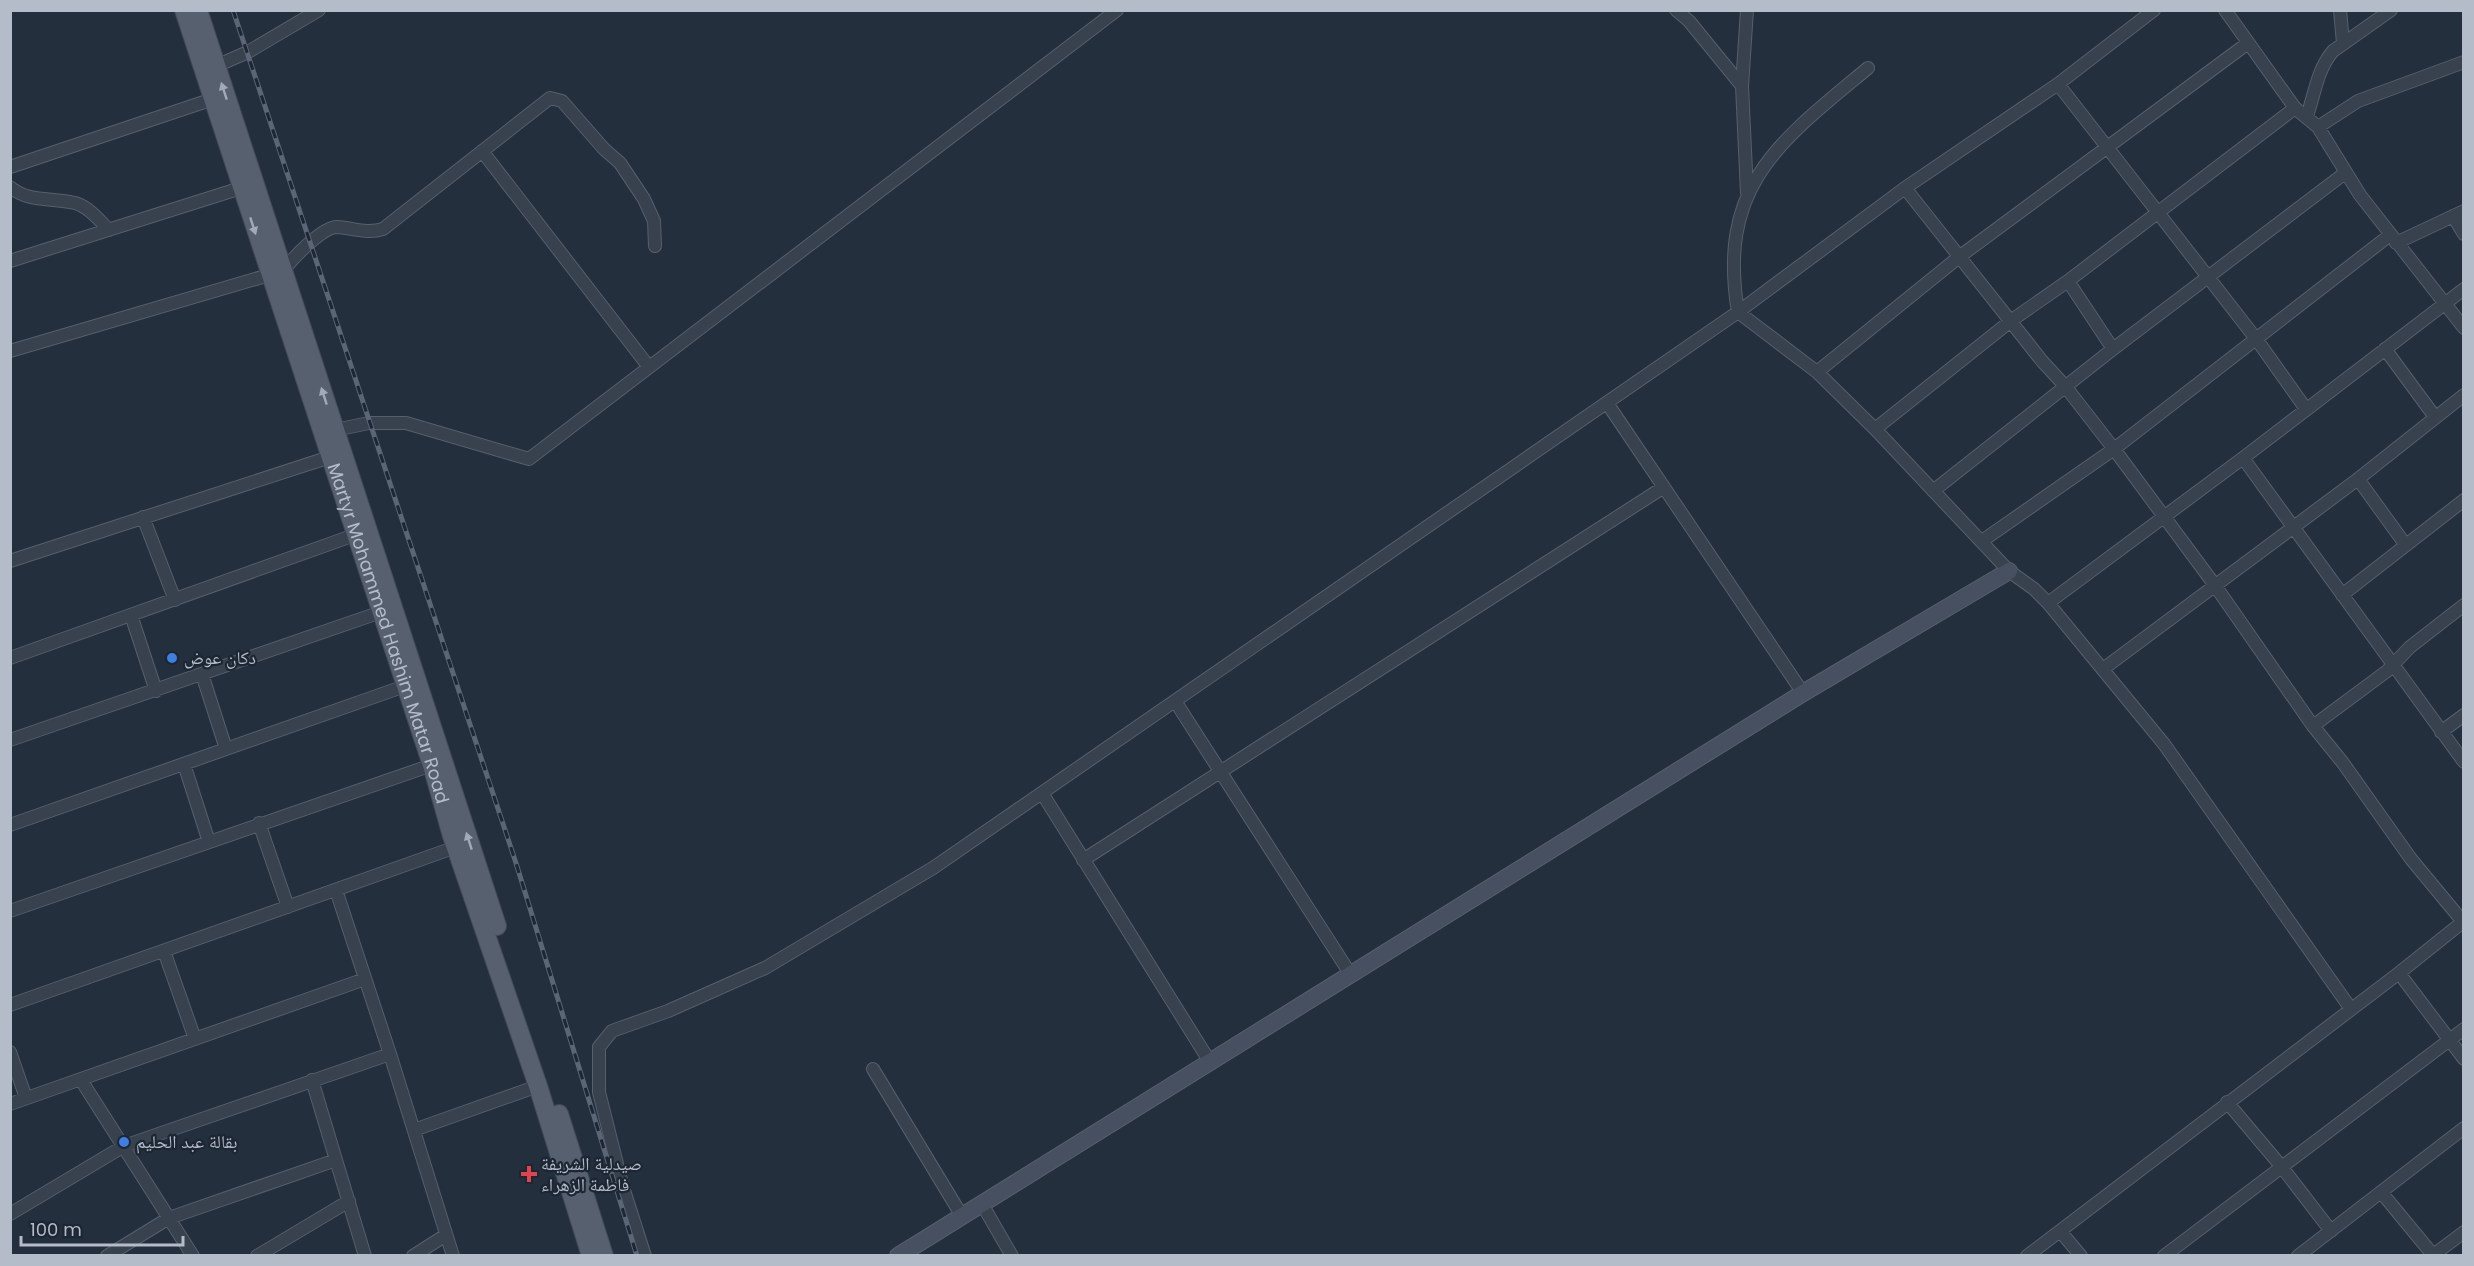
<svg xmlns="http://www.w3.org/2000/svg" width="2474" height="1266" font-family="Poppins,'Noto Naskh Arabic',sans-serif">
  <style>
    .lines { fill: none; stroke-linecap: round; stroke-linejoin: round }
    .street-casing { stroke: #565f6c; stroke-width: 14 }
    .secondary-casing { stroke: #565f6c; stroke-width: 18 }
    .primary-casing { stroke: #414a57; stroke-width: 20 }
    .street { stroke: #38414e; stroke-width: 12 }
    .secondary { stroke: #465061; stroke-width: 16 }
    .primary { stroke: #56606e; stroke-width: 18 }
    .rail-casing { stroke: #5a6575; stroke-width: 5 }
    .rail { stroke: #1d2633; stroke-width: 3; stroke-dasharray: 9; stroke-linecap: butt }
    .oneway { fill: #a1aab7 }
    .shop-dot { fill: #3f7fe0; stroke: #1d2633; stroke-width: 2 }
    .health-dot { fill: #e0444e; stroke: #1d2633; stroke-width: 2 }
    .labels { text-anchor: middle; stroke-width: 4.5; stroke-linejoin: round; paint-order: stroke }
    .street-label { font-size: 18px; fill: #b4bcc9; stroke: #1d2633 }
    .poi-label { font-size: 18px; fill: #b4bcc9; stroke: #1d2633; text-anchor: start }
  </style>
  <rect width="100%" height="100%" fill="#242f3e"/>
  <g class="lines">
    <g class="street-casing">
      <path id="street" d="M1676 10 1689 21 1742 86
        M1747 10 1742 86 1747 193
        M2225 10 2295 108 2318 127 2360 195 2464 328
        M2340 10 2343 43
        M216 66 248 52 319 10
        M1868 68C1779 142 1717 185 1738 312L1817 372 1875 429 2009 571 2034 589 2048 603 2164 744 2351 1009
        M2058 84 2257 340 2306 409
        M2307 116C2315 93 2317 70 2333 51L2391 10
        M2318 127 2358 101 2464 62
        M482 151 649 367
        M10 167 213 99
        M10 187C29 203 52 197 75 203 89 207 99 220 109 230
        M1905 188 2042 361 2065 386 2114 449 2214 584 2313 726
        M2453 216 2464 234
        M2396 243 2464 211
        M10 261 241 188
        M283 271C292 259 322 227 337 227 354 228 366 234 383 229L550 98 562 101 604 149 620 163 644 199 654 221 655 246
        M2068 281 2113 349
        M2385 349 2435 417
        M10 351 269 275
        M1817 372 1959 257 2248 43
        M1607 403 1803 693
        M1875 429 2012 320 2068 281 2295 108
        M335 430 369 423H406L529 459 1117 10
        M2243 458 2464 762
        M2358 479 2405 544
        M1933 491 2113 349 2345 173
        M143 517 175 600
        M1982 541 2114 449 2390 235
        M10 561 330 457
        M2342 595 2464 500
        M2048 603 2243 458 2464 289
        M2464 605 2410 647 2387 671 2313 726 2343 763 2411 859 2464 923
        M131 615 156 691
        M10 658 363 532
        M2103 669 2358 479 2464 395
        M202 674 226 749
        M1175 701 1351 975
        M2441 732 2464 715
        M10 740 381 612
        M184 764 209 842
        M1042 793 1210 1062
        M259 823 288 907
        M10 825 405 686
        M1083 860 1664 487
        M336 890 390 1054 453 1256
        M10 911 432 765
        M2464 921 2399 973 2464 1059
        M164 951 195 1039
        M10 1005 456 847
        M10 1052 26 1098
        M873 1069 962 1216
        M81 1080 193 1256
        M312 1080 336 1160
        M2227 1102 2281 1166 2331 1231
        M10 1104 365 979
        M414 1130 538 1086
        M2381 1192 2433 1255
        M982 1204 1012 1256
        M10 1214 124 1146 390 1054
        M2060 1231 2081 1256
        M107 1256 169 1218 336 1160 365 1256
        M257 1256 349 1201
        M413 1256 446 1235
        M645 1256 622 1184 599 1092V1047L612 1031 668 1011 765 968 933 868 1738 312 1905 188 2058 84 2154 10
        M2027 1256 2399 973
        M2164 1256 2464 1029
        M2298 1256 2464 1128
        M2432 1256 2464 1232"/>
    </g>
    <g class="secondary-casing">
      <path id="secondary" d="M898 1256 1803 693 2009 571"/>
    </g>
    <g class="primary-casing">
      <g id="primary">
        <path id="s1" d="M184 10 432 765 452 836 538 1086 591 1256"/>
        <path d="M198 10 497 926"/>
        <path d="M559 1114 604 1256"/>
      </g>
    </g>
    <use href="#street" class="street"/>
    <use href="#secondary" class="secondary"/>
    <use href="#primary" class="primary"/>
    <g class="rail-casing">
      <path id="rail" d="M233 10 516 863 637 1256"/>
    </g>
    <use href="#rail" class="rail"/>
  </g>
  <defs><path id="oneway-solid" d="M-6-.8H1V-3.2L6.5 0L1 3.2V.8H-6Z" transform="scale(1.5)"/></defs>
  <g class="oneway">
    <use href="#oneway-solid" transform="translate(224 91) rotate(-108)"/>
    <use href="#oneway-solid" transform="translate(253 226) rotate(72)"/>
    <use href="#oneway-solid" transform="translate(324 396) rotate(-108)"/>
    <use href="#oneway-solid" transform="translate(469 841) rotate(-108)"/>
  </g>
  <g class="shop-dot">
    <circle cx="172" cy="658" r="6"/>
    <circle cx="124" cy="1142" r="6"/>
  </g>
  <path class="health-dot" d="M526 1165h6v6h6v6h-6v6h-6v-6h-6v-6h6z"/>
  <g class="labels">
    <g class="street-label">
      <text dy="6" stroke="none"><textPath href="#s1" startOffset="656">Martyr Mohammed Hashim Matar Road</textPath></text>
    </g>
    <g class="poi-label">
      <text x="184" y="664">دكان عوض</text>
      <text x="136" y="1148">بقالة عبد الحليم</text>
      <text x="541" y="1170">صيدلية الشريفة<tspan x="541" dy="21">فاطمة الزهراء</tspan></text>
    </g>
  </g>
  <rect width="2474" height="1266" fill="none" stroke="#b4bcc9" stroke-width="24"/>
  <path d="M21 1236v9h162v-9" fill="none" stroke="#b4bcc9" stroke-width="3"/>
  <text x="30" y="1236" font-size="18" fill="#b4bcc9" stroke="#1d2633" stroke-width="4.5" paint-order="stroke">100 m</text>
</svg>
